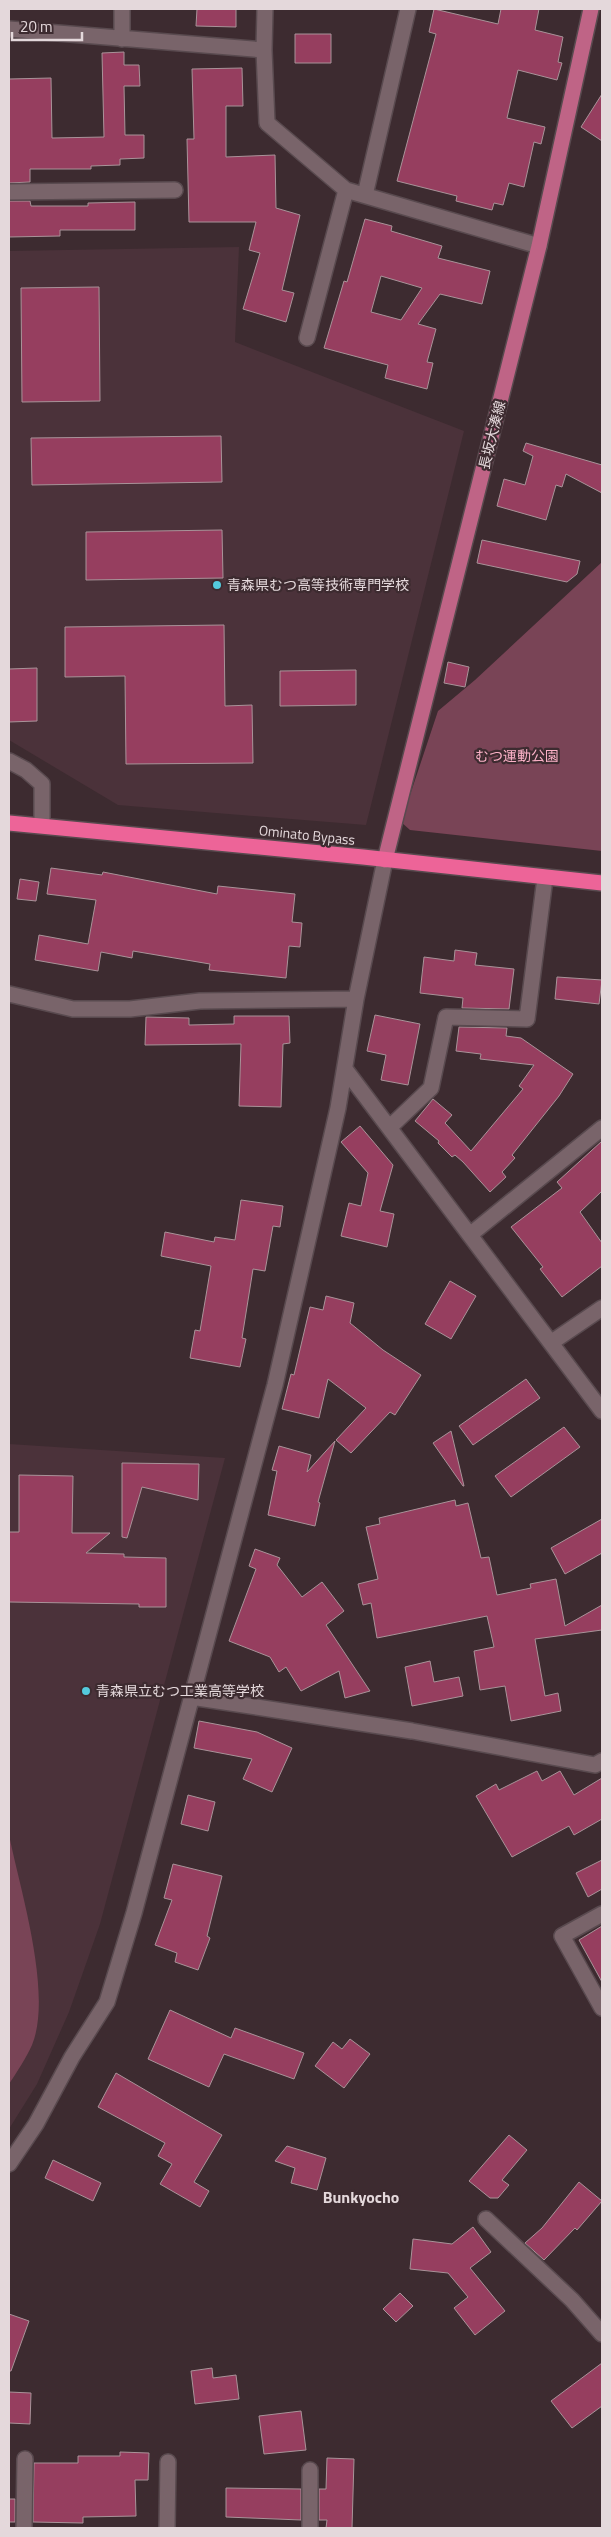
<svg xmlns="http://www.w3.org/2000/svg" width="611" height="2537" font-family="'Titillium Web','Noto Sans JP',sans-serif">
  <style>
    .built { fill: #4b323a }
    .green { fill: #794456 }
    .building { fill: #963e5f; stroke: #a99399; fill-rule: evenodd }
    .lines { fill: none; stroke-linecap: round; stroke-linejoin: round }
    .minor-casing { stroke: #594a4f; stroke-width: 18 }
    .major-casing { stroke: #594a4f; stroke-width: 18 }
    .highway-casing { stroke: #594a4f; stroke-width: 18 }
    .minor { stroke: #79646a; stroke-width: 15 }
    .major { stroke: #bf6486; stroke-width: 15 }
    .highway { stroke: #ed6498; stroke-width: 15 }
    .poi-dot { fill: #54cadd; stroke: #3d2b30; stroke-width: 2 }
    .labels { text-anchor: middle; stroke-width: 4.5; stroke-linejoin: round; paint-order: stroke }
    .street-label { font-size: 14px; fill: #e4d8db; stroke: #3d2b30 }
    .poi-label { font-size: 14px; fill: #e4d8db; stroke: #3d2b30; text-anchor: start }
    .park-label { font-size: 14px; fill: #fbb1c7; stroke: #3d2b30 }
    .quarter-label { font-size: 16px; font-weight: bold; fill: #e4d8db; stroke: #3d2b30 }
  </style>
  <rect width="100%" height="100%" fill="#3d2b30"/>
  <path class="built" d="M239 247 235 342 464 431 366 825 118 805 9 740V251Z
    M9 1444 225 1458 100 1924 69 2012 37 2084 9 2129Z"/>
  <path class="green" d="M602 562V851L410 830 401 822 438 711 475 680Z
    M9 1835C20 1889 53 1994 32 2045 26 2058 17 2072 9 2084Z"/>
  <path class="building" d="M197 9H236V27L196 26Z
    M434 9 498 24 501 9H539L535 30 563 37 558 62 562 63 557 80 518 70 507 118 545 127 541 144 534 142 524 187 509 183 503 205 494 203 492 210 456 201 457 196 397 181 436 34 429 32Z
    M295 34H331V63H295Z
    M124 52V65H139L140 86H124L125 135H144V158L120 159V165L91 166V169H30V182L9 183V79L51 78 52 138 104 137 102 53Z
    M242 68 243 106H226V157L275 155 276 208 300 215 282 290 294 293 286 322 243 309 260 253 249 250 256 222H189L187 139H194L192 69Z
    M602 94V141L581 127Z
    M9 201H30L31 206H88V203L135 202V230H60V236L9 237Z
    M365 219 392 226 391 231 442 246 438 258 490 271 482 304 440 294 418 324 436 329 427 362 433 363 427 389 385 378 388 365 324 348 344 281 347 282ZM381 276 422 288 401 320 371 312Z
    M99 287 100 401 22 402 21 288Z
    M221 436 222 482 32 485 31 438Z
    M526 443 602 465V493L566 474 562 487 556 485 546 520 497 506 504 479 525 485 533 456 523 451Z
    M222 530 223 578 86 580V532Z
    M482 540 580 561 577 574 567 582 477 563Z
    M224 625 225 706 252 705 253 763 126 764 125 676 65 677V627Z
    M448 662 469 667 465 687 444 683Z
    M37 668V721L9 722V669Z
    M356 670V705L280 706V671Z
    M51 868 102 875 103 872 217 894 218 886 295 894 292 922 302 923 300 947 289 946 286 978 209 970 210 964 133 951 132 958 101 952 98 971 35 960 39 935 88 944 96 900 47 894Z
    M20 879 39 882 36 901 17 899Z
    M455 950 477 953 475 965 514 969 509 1009 462 1008 463 998 420 993 424 957 454 961Z
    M557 977 602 980 599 1004 555 999Z
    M375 1015 420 1024 408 1085 381 1080 386 1055 367 1051Z
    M234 1016H289L290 1043 283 1044 281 1107 239 1106 241 1044 145 1045 146 1017 189 1018V1025L234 1024Z
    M459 1027 507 1028 506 1036 521 1038 573 1074 559 1096 512 1155 515 1158 502 1172 506 1177 490 1192 463 1162 455 1155 452 1157 438 1143 439 1141 415 1121 433 1099 452 1115 445 1123 471 1151 523 1089 519 1086 534 1065 480 1059 481 1054 456 1051Z
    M360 1126 393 1165 380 1211 394 1214 387 1247 341 1236 349 1203 361 1206 368 1173 341 1142Z
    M602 1141V1191L580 1212 602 1243V1266L562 1297 540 1269 543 1267 511 1227 562 1188 557 1182Z
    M241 1200 283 1206 280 1227 273 1226 265 1271 253 1269 242 1338 246 1339 240 1367 190 1358 195 1330 200 1331 211 1266 161 1256 165 1232 214 1242 215 1237 235 1240Z
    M450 1281 476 1296 451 1339 425 1324Z
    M326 1296 354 1303 350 1323 383 1350 421 1375 395 1415 390 1412 351 1453 336 1440 366 1408 328 1379 319 1418 282 1409 291 1374 294 1375 310 1307 323 1310Z
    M526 1379 540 1398 473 1445 459 1426Z
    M564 1427 580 1447 511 1497 495 1476Z
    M451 1431 464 1486H463L433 1443Z
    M335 1441 318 1502 320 1503 315 1526 268 1515 277 1471 272 1470 279 1446 311 1455 307 1472Z
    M122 1463 199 1464 198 1500 142 1487 127 1538 122 1537Z
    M19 1475 73 1476 72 1533H110L86 1553 124 1554V1557L166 1558V1607H139V1604L9 1602V1532H19Z
    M455 1500 456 1506 468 1503 481 1558 489 1557 497 1595 531 1588 530 1584 556 1579 565 1626 602 1605V1630L535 1639 545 1696 558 1693 561 1711 511 1721 505 1686 480 1690 474 1651 494 1647 487 1616 377 1638 371 1603 363 1605 358 1584 378 1579 366 1527 380 1524 379 1518Z
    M602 1519V1553L565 1574 551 1548Z
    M255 1549 280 1558 277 1565 302 1597 322 1582 344 1611 326 1625 370 1691 345 1698 339 1671 301 1691 286 1667 279 1672 270 1657 229 1641 256 1569 249 1566Z
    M430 1661 434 1682 459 1677 463 1696 412 1706 405 1667Z
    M199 1721 257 1732 292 1748 272 1792 243 1779 252 1759 194 1748Z
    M537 1771 542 1781 560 1771 574 1795 602 1778V1819L574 1835 569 1826 512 1857 476 1796 496 1784 499 1790Z
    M188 1795 215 1802 208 1831 181 1824Z
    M602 1860V1889L588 1897 576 1873Z
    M173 1864 222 1876 207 1936 210 1938 198 1970 175 1962 177 1953 155 1945 172 1900 164 1898Z
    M602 1926V1982L579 1940Z
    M170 2010 231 2038 235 2028 304 2053 294 2079 224 2054 209 2087 148 2059Z
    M350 2039 370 2054 344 2088 315 2066 333 2042 342 2049Z
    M116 2073 222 2135 194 2182 209 2191 200 2207 160 2184 172 2164 158 2156 165 2143 98 2107Z
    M509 2135 527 2150 502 2180 509 2185 498 2198H490L469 2181Z
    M287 2146 326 2158 317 2190 291 2183 295 2168 275 2161Z
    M53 2160 101 2183 93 2201 45 2178Z
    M579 2182 602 2201 577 2230 575 2228 544 2260 525 2243 542 2228Z
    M473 2227 491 2252 470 2268 505 2311 475 2335 454 2308 468 2297 448 2273 410 2269 413 2239 452 2244Z
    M400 2293 413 2306 396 2322 383 2309Z
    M9 2314 29 2321 11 2371H9Z
    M602 2363V2406L572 2428 551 2401Z
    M212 2368 213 2378 236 2375 239 2399 195 2404 191 2371Z
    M9 2392 31 2393 30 2424 9 2423Z
    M301 2411 306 2450 264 2454 259 2416Z
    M120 2452 149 2453 148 2480H135L136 2516 83 2517V2523L33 2522 34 2463H78V2456H120Z
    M327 2458 354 2459 352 2528H326L327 2520H319V2489H326Z
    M226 2488 301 2489V2520L226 2517Z
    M9 2499H15V2522H9Z"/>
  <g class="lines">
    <g class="minor-casing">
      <path id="minor" d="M122 9V39
        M265 9 264 50 267 123 346 190 539 246
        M9 29 264 50
        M9 192 175 190
        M365 195 408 9
        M307 338 346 190
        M9 761 26 770 42 784V825
        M9 994 73 1009H130L200 1001 356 999
        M345 1069 602 1411
        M390 1127 431 1088 446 1017 527 1019 545 878
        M471 1234 602 1128
        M552 1342 602 1308
        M191 1697 412 1731 595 1765 602 1761
        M602 1914 562 1936 602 2008
        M9 2164 36 2124 72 2057 107 2002 134 1913 275 1385 338 1108 356 999 385 860
        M486 2219 572 2300 602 2334
        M24 2528 25 2459
        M167 2528 168 2462
        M310 2528V2470"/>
    </g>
    <g class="major-casing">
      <path id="major" d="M385 860 539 246 591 9"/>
    </g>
    <g class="highway-casing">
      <path id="highway" d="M9 823 363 857 602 883"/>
    </g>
    <use href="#minor" class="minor"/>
    <use href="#major" class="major"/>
    <use href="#highway" class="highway"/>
  </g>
  <g class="poi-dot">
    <circle cx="217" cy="585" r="5"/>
    <circle cx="86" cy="1691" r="5"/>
  </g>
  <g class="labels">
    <g class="street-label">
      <text transform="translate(492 435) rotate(-76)" y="5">長坂大湊線</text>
      <text transform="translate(307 835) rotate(6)" y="5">Ominato Bypass</text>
    </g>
    <g class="poi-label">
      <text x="227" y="590">青森県むつ高等技術専門学校</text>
      <text x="96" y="1696">青森県立むつ工業高等学校</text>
    </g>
    <g class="park-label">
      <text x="517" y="761">むつ運動公園</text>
    </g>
    <g class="quarter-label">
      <text x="361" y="2203">Bunkyocho</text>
    </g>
  </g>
  <rect width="611" height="2537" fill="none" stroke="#e4d8db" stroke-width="20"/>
  <path d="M12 32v8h70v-8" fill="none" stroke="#e4d8db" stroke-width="2.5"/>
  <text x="20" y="32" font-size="15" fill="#e4d8db" stroke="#3d2b30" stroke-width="4" paint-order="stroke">20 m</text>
</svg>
